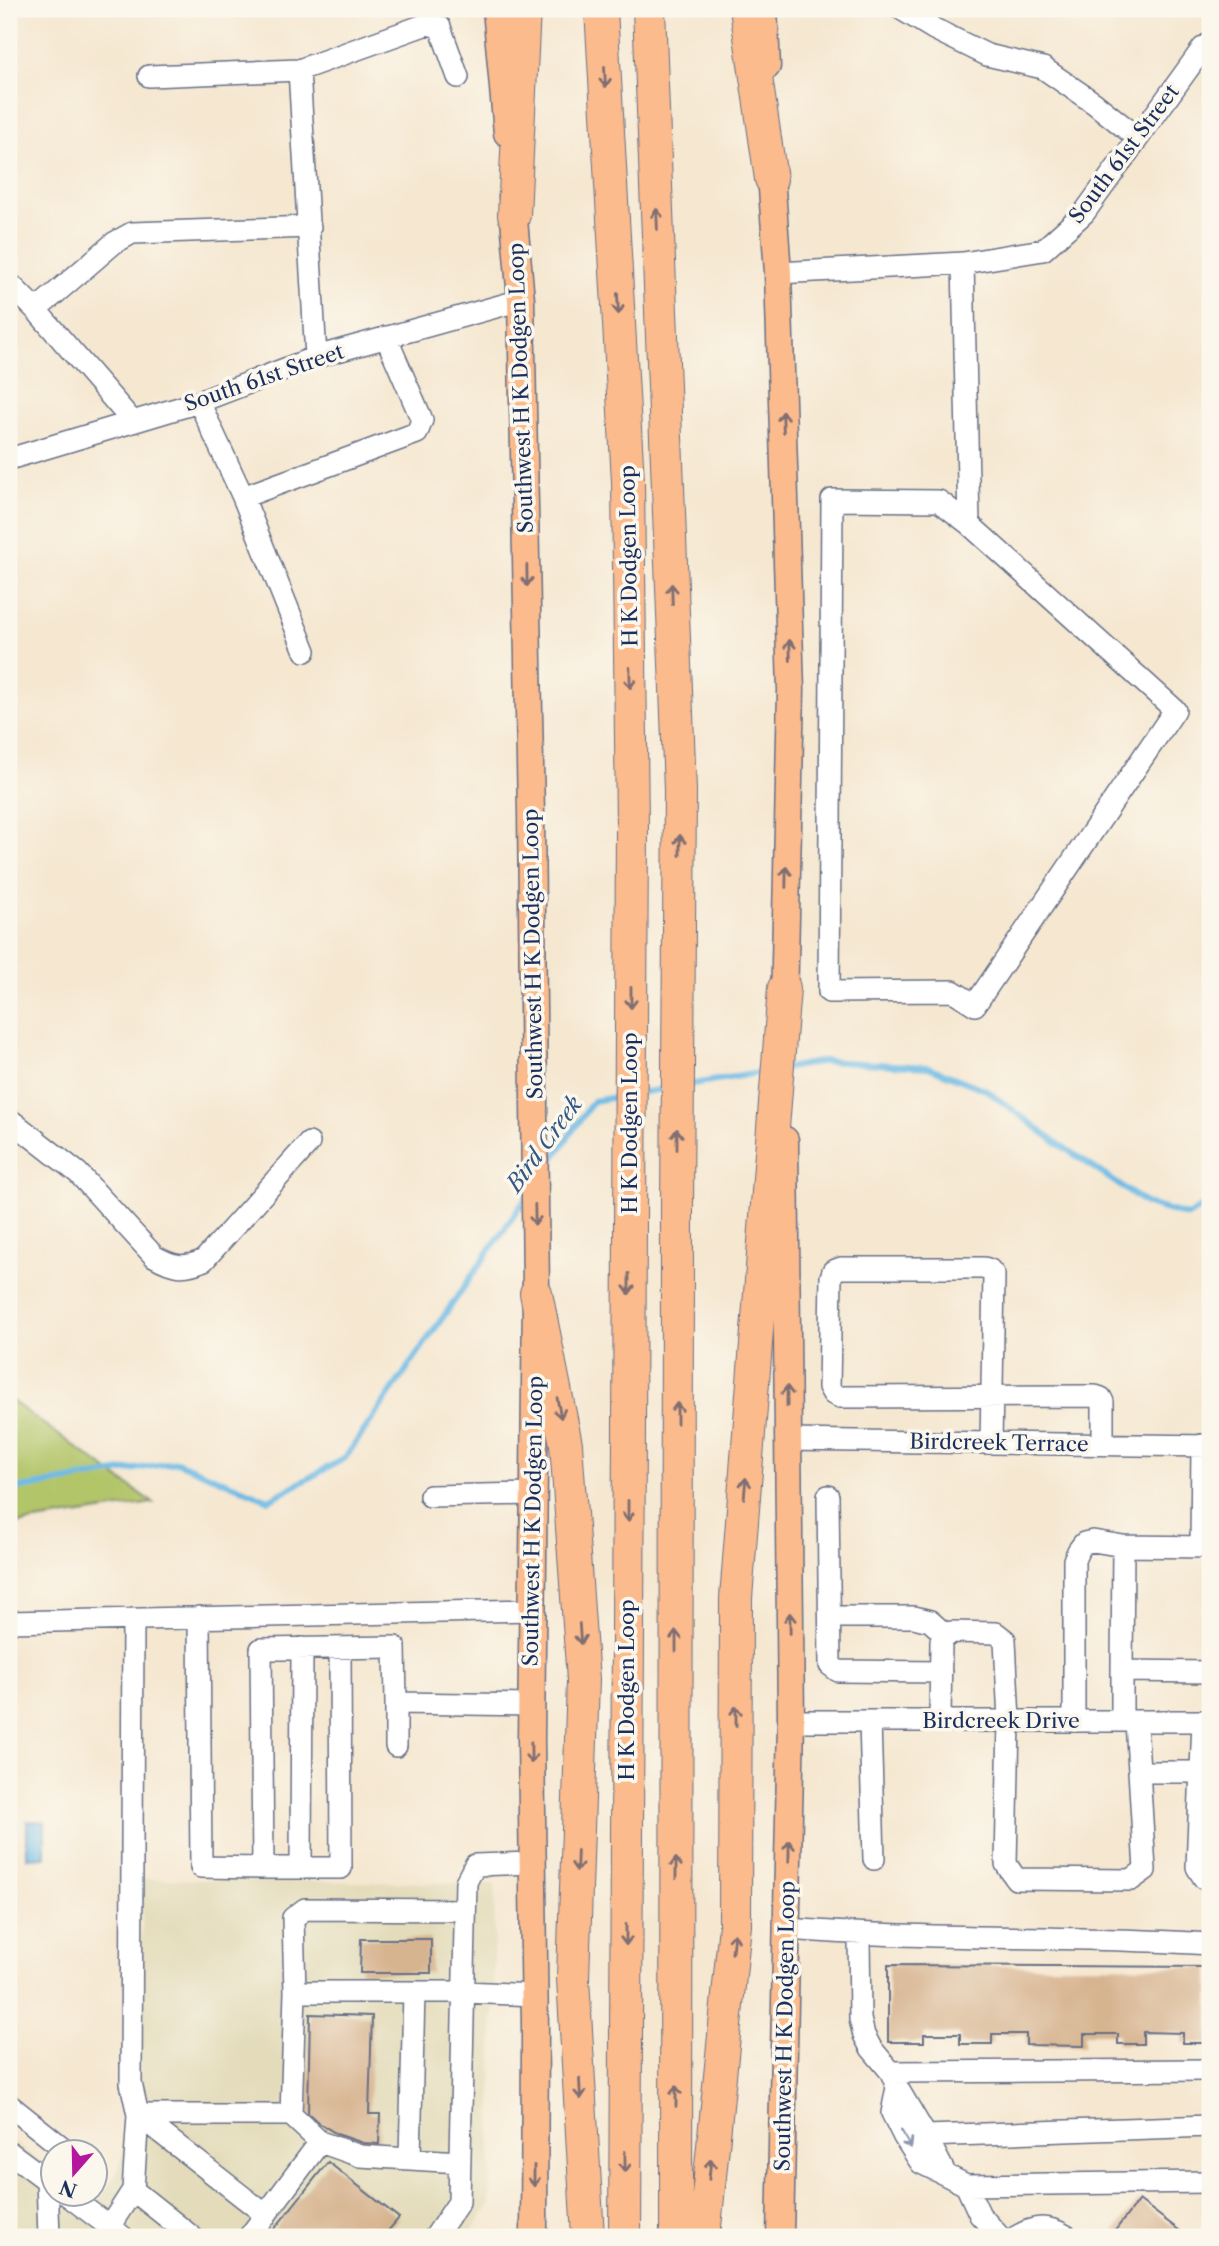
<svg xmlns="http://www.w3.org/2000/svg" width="1219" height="2246" font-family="'Libre Caslon Text',serif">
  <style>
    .built { fill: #e3dbba }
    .green { fill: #b2c569; stroke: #667a64; stroke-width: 2 }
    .water { fill: #6bb9e5; stroke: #4374a2; stroke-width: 2 }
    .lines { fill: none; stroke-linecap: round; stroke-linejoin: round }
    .stream { stroke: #6bb9e5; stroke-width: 6 }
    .building { fill: #d7b490 }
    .minor-casing { stroke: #676f86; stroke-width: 24 }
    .major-casing { stroke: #676f86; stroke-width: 29 }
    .highway-casing { stroke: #676f86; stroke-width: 34 }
    .minor { stroke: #fff; stroke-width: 21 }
    .major { stroke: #fbbb8c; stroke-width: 26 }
    .highway { stroke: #fbbb8c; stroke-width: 32 }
    .oneway { stroke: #806e73 }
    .oneway2 { stroke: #8d97ae }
    .labels { text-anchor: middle; stroke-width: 7; stroke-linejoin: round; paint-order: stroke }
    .street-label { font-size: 21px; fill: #1b2f5e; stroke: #fbf7ec }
    .water-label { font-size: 23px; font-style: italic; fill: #335886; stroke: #fbf7ec }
  </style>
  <rect width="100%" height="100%" fill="#fbf7ec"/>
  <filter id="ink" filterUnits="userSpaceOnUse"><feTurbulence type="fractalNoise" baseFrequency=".0143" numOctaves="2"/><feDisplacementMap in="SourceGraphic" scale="14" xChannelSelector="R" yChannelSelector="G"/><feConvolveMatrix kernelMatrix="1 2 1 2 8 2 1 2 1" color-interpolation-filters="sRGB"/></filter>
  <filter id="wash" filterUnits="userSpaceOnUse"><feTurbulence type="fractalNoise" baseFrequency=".00686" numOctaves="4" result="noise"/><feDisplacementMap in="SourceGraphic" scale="28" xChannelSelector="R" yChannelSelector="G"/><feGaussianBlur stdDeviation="1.57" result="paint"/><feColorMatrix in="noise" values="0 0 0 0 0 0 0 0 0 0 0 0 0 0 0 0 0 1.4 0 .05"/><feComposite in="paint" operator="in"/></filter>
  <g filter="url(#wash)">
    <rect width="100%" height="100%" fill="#f5e7d0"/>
    <path class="built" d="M143 1879 495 1884 490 2205 467 2237H9V2139L52 2172V2194L96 2204 119 2169 139 2087Z"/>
    <path class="green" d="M9 1399 153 1503 9 1525Z"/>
    <path class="water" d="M27 1821 45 1822V1857L27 1858Z"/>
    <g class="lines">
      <path class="stream" d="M787 1068 825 1061 928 1067 986 1090 1056 1142 1147 1204 1188 1216 1210 1202
        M687 1085 770 1071
        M639 1093 670 1088
        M544 1172 593 1101 622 1096
        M9 1490 177 1462 269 1500 345 1458 526 1198"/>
    </g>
    <g id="blocks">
      <path class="building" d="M361 1939H431V1973H360Z
        M888 1965 1209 1967V2043H1183V2033L1143 2032V2044H1118V2034H1084V2046L1026 2045V2034H992V2044H960V2034H924V2042H888Z
        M310 2014 372 2016 369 2114H380L379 2144 363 2143 337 2134 319 2123 308 2113Z
        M328 2162 399 2218 383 2237H268Z
        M1139 2200 1188 2237H1110Z"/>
    </g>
  </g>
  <g filter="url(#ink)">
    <use href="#blocks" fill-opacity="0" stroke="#676f86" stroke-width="2"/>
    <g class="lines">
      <g class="minor-casing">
        <path id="minor" d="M901 9 934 29 987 55 1043 68 1094 103 1138 138
          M299 70 427 24 440 27 458 77
          M149 76 299 70 316 357
          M963 263 969 524
          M778 273 963 263 1043 250 1084 213 1203 48 1210 43
          M9 283 36 310 132 421
          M36 310 114 243 132 233 310 227
          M199 402 243 497 417 433 422 420 386 337
          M9 459 199 402 316 357 521 300
          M243 497 305 651
          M832 500 939 501 969 524 1175 710 975 1005 953 991 829 992Z
          M9 1119 78 1173 154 1256C173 1267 184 1269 204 1260L309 1143
          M787 1440 1210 1446
          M991 1443 994 1275 990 1270 984 1268H841L833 1271 831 1277 829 1387 833 1394 840 1397 1095 1396 1101 1398 1103 1402V1444
          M430 1496 533 1494
          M828 1496 830 1665 838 1671 941 1672
          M1201 1547 1202 1445
          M199 1617 201 1867 263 1868 261 1649 395 1647 396 1703
          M830 1617H914L930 1621 947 1636
          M133 1619 131 2083 138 2115 266 2215
          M9 1622 532 1610
          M1122 1671 1123 1546
          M791 1721H1210
          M870 1721 874 1859
          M940 1721 941 1641 951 1632 996 1633 1005 1640 1009 1721 1006 1864 1016 1879 1131 1880 1145 1870 1136 1721
          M1074 1721V1560L1078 1551 1084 1543 1093 1541 1123 1546 1210 1547
          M1122 1721V1671L1210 1672
          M1203 1721 1197 1867 1204 1878H1210
          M396 1746V1703L531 1705
          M1139 1772H1201
          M263 1868H341L340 1648
          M301 1868 302 1648
          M465 1910 305 1909 293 1918 295 1992H463L535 1995
          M787 1929C928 1940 1069 1935 1210 1944
          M859 1935 860 2019 864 2035 871 2048 891 2072 897 2087 926 2136 946 2175 966 2185 1210 2182
          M891 2072 1210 2070
          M897 2087 892 2113 904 2137 921 2163 946 2175
          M9 2105 68 2152
          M291 2115 320 2142
          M926 2136 1210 2126
          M9 2152 52 2184
          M410 2159 414 1992
          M47 2180 49 2237
          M966 2185 980 2215 1000 2237
          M133 2190 192 2237
          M66 2194 123 2237
          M109 2227 133 2190 138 2115H291L295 1992
          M249 2237 320 2142 360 2156 460 2162
          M435 2237 459 2202 466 1882 475 1865 532 1863
          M1016 2237C1035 2225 1049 2225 1068 2237"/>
      </g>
      <g class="major-casing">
        <path id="major" d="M496 9 507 133
          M764 9 767 66
          M770 161 778 273 791 690 784 1007
          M512 196 521 300 531 814 536 1293 531 1739 535 2030 534 2237
          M780 2237 791 1721 785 1140"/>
      </g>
      <g class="highway-casing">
        <path id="highway" d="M601 9 628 481 632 826 625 2237
          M649 9 680 790 677 1207 676 2237
          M746 9 771 179
          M514 215 524 9
          M536 1293 566 1444 583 1680 573 1978 588 2237
          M704 2237 735 1925 736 1598 784 988"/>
      </g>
      <use href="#minor" class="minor"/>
      <use href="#major" class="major"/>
      <use href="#highway" class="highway"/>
    </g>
    <defs><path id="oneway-shaft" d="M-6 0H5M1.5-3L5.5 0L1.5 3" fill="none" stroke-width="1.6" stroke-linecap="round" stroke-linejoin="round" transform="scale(1.75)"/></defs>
    <g class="oneway">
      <use href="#oneway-shaft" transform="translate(605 77) rotate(87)"/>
      <use href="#oneway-shaft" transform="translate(657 219) rotate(-92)"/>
      <use href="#oneway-shaft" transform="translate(618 304) rotate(87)"/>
      <use href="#oneway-shaft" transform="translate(783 422) rotate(-92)"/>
      <use href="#oneway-shaft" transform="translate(527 576) rotate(89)"/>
      <use href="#oneway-shaft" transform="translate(672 594) rotate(-92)"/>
      <use href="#oneway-shaft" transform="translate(790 650) rotate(-92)"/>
      <use href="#oneway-shaft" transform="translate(630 678) rotate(89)"/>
      <use href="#oneway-shaft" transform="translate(680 845) rotate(-90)"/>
      <use href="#oneway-shaft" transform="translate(786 877) rotate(-89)"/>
      <use href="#oneway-shaft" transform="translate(631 998) rotate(90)"/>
      <use href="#oneway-shaft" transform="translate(677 1139) rotate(-90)"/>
      <use href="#oneway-shaft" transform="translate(535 1215) rotate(89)"/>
      <use href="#oneway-shaft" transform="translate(629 1284) rotate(90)"/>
      <use href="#oneway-shaft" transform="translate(787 1396) rotate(-90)"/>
      <use href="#oneway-shaft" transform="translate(559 1408) rotate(79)"/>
      <use href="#oneway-shaft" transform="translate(677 1413) rotate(-90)"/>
      <use href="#oneway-shaft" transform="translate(745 1488) rotate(-85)"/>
      <use href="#oneway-shaft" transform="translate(628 1511) rotate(90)"/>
      <use href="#oneway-shaft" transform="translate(790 1623) rotate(-91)"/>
      <use href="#oneway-shaft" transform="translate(580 1634) rotate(86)"/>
      <use href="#oneway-shaft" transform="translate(676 1641) rotate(-90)"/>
      <use href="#oneway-shaft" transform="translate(736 1716) rotate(-90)"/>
      <use href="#oneway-shaft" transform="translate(531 1753) rotate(89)"/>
      <use href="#oneway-shaft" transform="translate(789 1851) rotate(-89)"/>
      <use href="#oneway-shaft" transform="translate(577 1861) rotate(92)"/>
      <use href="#oneway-shaft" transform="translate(676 1868) rotate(-90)"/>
      <use href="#oneway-shaft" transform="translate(626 1935) rotate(90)"/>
      <use href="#oneway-shaft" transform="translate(733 1943) rotate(-84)"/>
      <use href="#oneway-shaft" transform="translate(580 2089) rotate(87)"/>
      <use href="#oneway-shaft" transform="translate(676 2096) rotate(-90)"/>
      <use href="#oneway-shaft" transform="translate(625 2162) rotate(90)"/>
      <use href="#oneway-shaft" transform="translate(710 2169) rotate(-84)"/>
      <use href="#oneway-shaft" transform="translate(534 2176) rotate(90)"/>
    </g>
    <use class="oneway2" href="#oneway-shaft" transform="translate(906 2139) rotate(59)"/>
  </g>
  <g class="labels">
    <g class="street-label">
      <text transform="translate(1124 154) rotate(-53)" y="7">South 61st Street</text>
      <text transform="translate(264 378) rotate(-19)" y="7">South 61st Street</text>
      <text transform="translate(521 388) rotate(-92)" y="7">Southwest H K Dodgen Loop</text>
      <text transform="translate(629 556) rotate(-91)" y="7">H K Dodgen Loop</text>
      <text transform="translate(533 954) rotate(-91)" y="7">Southwest H K Dodgen Loop</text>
      <text transform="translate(630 1123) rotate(-90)" y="7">H K Dodgen Loop</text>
      <text transform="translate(999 1443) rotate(1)" y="7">Birdcreek Terrace</text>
      <text transform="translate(533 1521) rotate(-89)" y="7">Southwest H K Dodgen Loop</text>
      <text transform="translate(627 1690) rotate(-90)" y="7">H K Dodgen Loop</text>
      <text x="1001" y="1728">Birdcreek Drive</text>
      <text transform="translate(785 2026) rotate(-89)" y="7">Southwest H K Dodgen Loop</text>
    </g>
    <g class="water-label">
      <text transform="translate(544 1144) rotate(-54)" y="8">Bird Creek</text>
    </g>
  </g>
  <rect width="1219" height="2246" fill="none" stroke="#fbf7ec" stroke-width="35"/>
  <g transform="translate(74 2173) rotate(200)"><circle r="33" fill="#fbf7ec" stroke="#a1a7b3" stroke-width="2"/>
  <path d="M0-5L12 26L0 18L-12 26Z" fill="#b5179e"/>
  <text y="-10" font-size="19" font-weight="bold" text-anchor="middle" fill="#1b2f5e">N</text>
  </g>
</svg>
